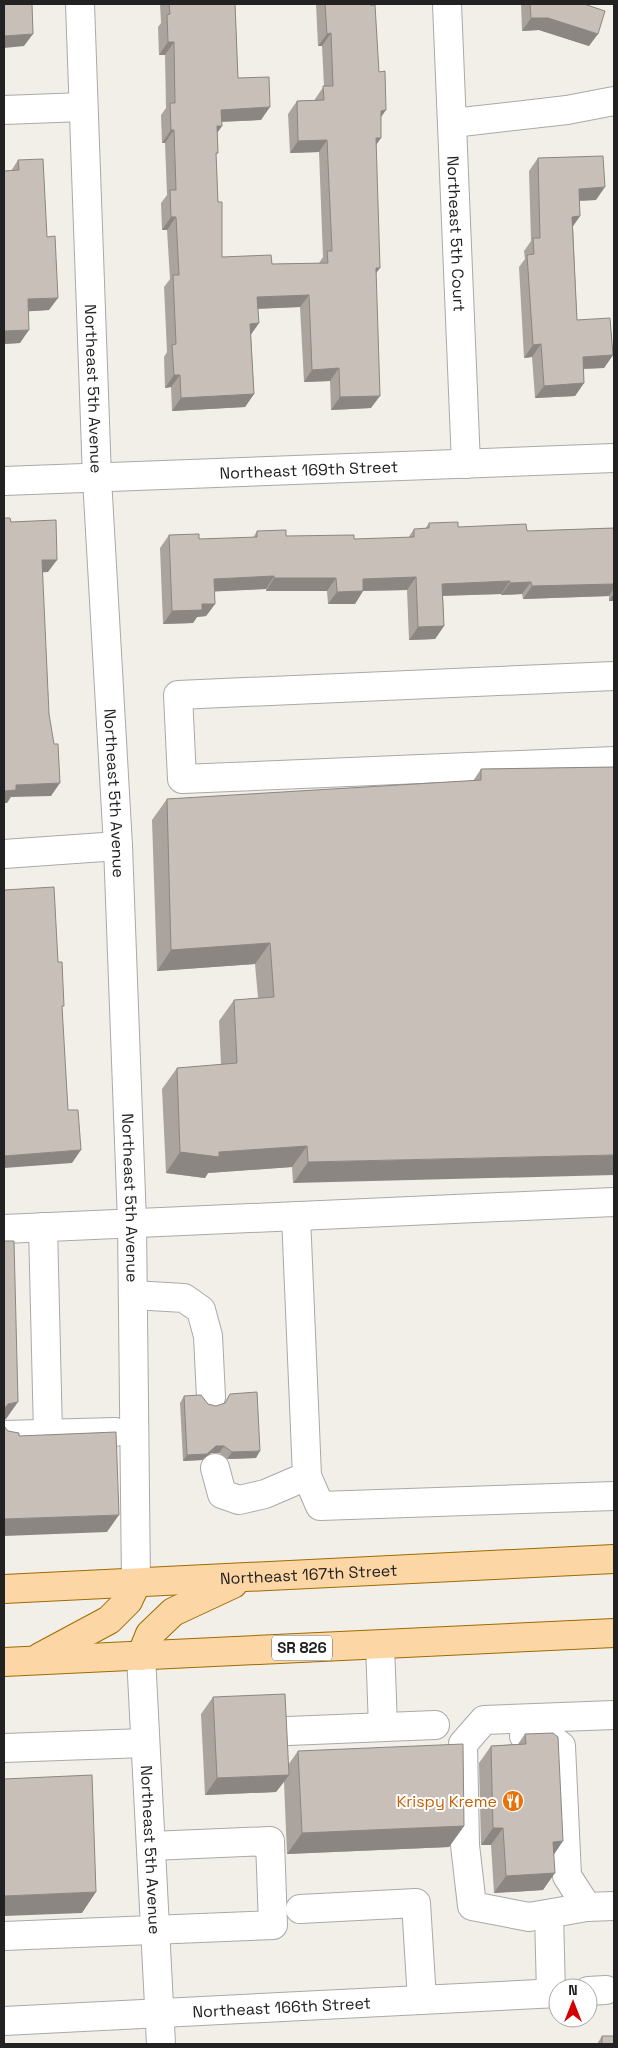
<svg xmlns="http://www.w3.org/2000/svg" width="618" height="2048" font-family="'Space Grotesk',sans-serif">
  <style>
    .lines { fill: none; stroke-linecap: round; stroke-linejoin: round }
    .minor-casing { stroke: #a9a9a9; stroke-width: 30 }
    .major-casing { stroke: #a06b00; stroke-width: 30 }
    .minor { stroke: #fff; stroke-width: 28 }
    .major { stroke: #fcd6a4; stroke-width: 28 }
    .wall { fill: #aba49e }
    .shaded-wall { fill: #8b8681 }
    .building { fill: #c7bfb8; stroke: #8b8681 }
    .labels { text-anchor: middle; stroke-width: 4; stroke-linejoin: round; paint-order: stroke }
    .shield { fill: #fff; stroke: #646464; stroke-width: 1 }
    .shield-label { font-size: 15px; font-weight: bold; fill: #222 }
    .street-label { font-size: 16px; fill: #222; stroke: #fff }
    .food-label { font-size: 16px; fill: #c56008; stroke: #fff; text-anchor: end }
  </style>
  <rect width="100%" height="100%" fill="#f2efe9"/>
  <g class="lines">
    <g class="minor-casing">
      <g id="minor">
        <path id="s1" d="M80 4 97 478 118 846 132 1222 136 1584"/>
        <path id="s2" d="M447 4 466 464"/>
        <path d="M4 110 83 107"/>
        <path d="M453 123 567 110 614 101"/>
        <path id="s3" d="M4 481 614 458"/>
        <path d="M614 676 178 695 182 779 614 761"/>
        <path d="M4 854 118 846"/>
        <path d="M296 1216 307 1476 320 1506 614 1496"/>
        <path d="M43 1227 48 1434"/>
        <path d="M4 1229 614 1202"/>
        <path d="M133 1295 184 1298 201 1310 208 1336 211 1397"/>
        <path d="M4 1435 115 1432"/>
        <path d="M215 1468 222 1494 239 1500 265 1494 307 1476"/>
        <path d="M380 1645 383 1727"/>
        <path id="s4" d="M141 1656 161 2044"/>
        <path d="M614 1715 484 1720 463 1744 465 1845 472 1906 529 1917 587 1907 614 1906"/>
        <path d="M288 1731 435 1725"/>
        <path d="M524 1736 546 1735 561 1746 567 1876 587 1907"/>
        <path d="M4 1748 145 1743"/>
        <path d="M300 1909 416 1903 422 2000"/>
        <path d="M549 1914 551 1993"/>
        <path d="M4 1936 273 1925 270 1841 151 1846"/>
        <path d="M588 1991 606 1990"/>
        <path id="s5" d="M4 2021 558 1993"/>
      </g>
    </g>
    <g class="major-casing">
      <g id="major">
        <path id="s6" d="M4 1589 614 1559"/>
        <path d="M141 1656 150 1634 173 1612 233 1584"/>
        <path d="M40 1657 109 1620 128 1601 136 1584"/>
        <path d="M4 1662 614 1633"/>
      </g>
    </g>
    <use href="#minor" class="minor"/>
    <use href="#major" class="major"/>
  </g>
  <path class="wall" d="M160 4H235L238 78 261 120 222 122V126L217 133 218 153 216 155 218 202 222 257 272 264 319 263 323 257 319 152 290 153 288 114 297 101 315 100V99L324 86 322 46H318L316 4H369L381 118 376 146V274L371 408 331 410 330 381 304 382 300 307 258 309 259 323 251 334 254 394 245 407 172 411 171 387 165 388 164 357 167 352 164 287 170 279 167 230H162L161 203 167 195 165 143H162L161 115 166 108 165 55H159L158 27 161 23Z
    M521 4H584L589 46 539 30 522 31Z
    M538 158 596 200 579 201 580 216 573 226 577 320 613 355 604 368 583 369 584 383 575 396 535 398 532 357 524 358 519 267 525 259 524 251 531 241 529 171Z
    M18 160 49 310 28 311 20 343 4 344V171H11Z
    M429 523 458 527 527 531 614 528V601H609V596L523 599 522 594 501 595V594L443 596 444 626 435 639 409 640 407 590 363 591 355 604H328L327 591H266V589L214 591 215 604 206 616 197 617 193 623 163 624 160 548 169 535 199 539 253 538 257 531 286 536 354 539 408 538 414 529H425Z
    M614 767 293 1183 292 1167 208 1173 205 1178 166 1173 162 1089 177 1068 221 1065 219 1021 234 1000 258 998 255 964 157 971 152 820 167 799 473 781 481 769Z
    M184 1396 208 1404 256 1458 227 1459 219 1453H211L202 1460 183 1461 180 1403Z
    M213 1697 288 1765 298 1751 464 1826 449 1847 287 1854 284 1782 276 1792 205 1795 201 1714Z
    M525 1734 554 1854 543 1890 494 1893 491 1845H481L479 1763 491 1746 518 1744Z
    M602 2036 614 2044H597Z"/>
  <path class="shaded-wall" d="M531 18H548L598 34 589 46 539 30 522 31Z
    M331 33 322 46H318L327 34Z
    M33 34 24 46 4 48V36Z
    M168 42H174L165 55H159Z
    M270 107 261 120 212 122 221 110Z
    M386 110 377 123 381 111Z
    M217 126H222L213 139Z
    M171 130H174L165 143H162Z
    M376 138H381L372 151Z
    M327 140 319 152 290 153 298 141Z
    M605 187 596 200 570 201 579 189Z
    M580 216 571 229 572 217Z
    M171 217H176L167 230H162Z
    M376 268H380L371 280Z
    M309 295 300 307 249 309 257 297Z
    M58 298 49 310 19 312 28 299Z
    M259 323 250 336V324Z
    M29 330 20 343 4 344V331Z
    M541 344 532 357 524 358 533 345Z
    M613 355 604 368 574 369 583 357Z
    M339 368 330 381 304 382 312 370Z
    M174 375H180L171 387 165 388Z
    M584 383 575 396 535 398 544 386Z
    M254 394 245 407 172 411 181 398Z
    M380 396 371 408 331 410 340 397Z
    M42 560H57L48 572 33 573Z
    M274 576 266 589 205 592 214 579Z
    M416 577 407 590 354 591 363 579Z
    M274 578H336L327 591H266Z
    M510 581 501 594 433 596 442 584Z
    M531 582 522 594 501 595 510 583Z
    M614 584V588L609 596 523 599 532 586Z
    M363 591 355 604H328L337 592Z
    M614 593V601H609Z
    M202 604H215L206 616 197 617 193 623 163 624 172 611Z
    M444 626 435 639 409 640 418 627Z
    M60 783 51 796 11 797 7 803H4V791L16 785Z
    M270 943 255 964 157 971 171 950Z
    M307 1146 292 1167 208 1173 205 1178 166 1173 180 1152H219Z
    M81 1150 72 1163 4 1168V1156Z
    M614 1155V1175L293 1183 308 1162Z
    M18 1402 6 1419 4 1420V1409L8 1404Z
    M216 1446H224L219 1453H211L202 1460 183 1461 187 1455Z
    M260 1451 256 1458 227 1459 232 1452Z
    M119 1515 107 1532 4 1536V1519Z
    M289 1775 276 1792 205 1795 217 1778Z
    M464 1826 449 1847 287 1854 302 1833Z
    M493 1828H503L491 1845H481Z
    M563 1841 551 1859 553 1842Z
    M555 1873 543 1890 494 1893 506 1876Z
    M96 1892 82 1913 4 1916V1896Z"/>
  <path class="building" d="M4 4H32L33 34 4 36Z
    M169 4H235L238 78 269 77 270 107 221 110 222 126H217L218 153H216L218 202H222V257L271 255 272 264 328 263 327 251H332L327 140 298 141 297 101 324 100 323 86H333L331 33 327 34 325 4H369L370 5H375L379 72 385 71 386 110 381 111V138H376L380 268H376L380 396 340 397 339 368 312 370 309 295 257 297 259 323 250 324 254 394 181 398 180 375H174L172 345 176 344 173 275H179L176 217H171L170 190H176L174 130H171L170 103H175L174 42H168L167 15 170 14Z
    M530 4H584L605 11 598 34 548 18H531Z
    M603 156 605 187 579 189 580 216 572 217 577 320 610 318 613 355 583 357 584 383 544 386 541 344 533 345 527 255 534 254 533 238H540L538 158Z
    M43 159 47 237 55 236 58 298 28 299 29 330 4 331V171L19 170 18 160Z
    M4 518H10L11 522 56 520 57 560H42L49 714 54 744H58L60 783 16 785V790L4 791Z
    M458 522V527L526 524 527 531 614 528V584L532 586 531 582 510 583V581L442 584 444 626 418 627 416 577 363 579V591L337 592 336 578H274V576L214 579 215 604H202V610L172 611 169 535 199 534V539L257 537V531L286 530V536L354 535V539L414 537V529L429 528V523Z
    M614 767V1155L308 1162 307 1146 219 1152V1157L180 1152 177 1068 237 1063 234 1000 274 997 270 943 171 950 167 799 481 780V769Z
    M54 887 58 962H62L64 1006H62L68 1110H78L81 1150 4 1156V890Z
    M4 1241H14L18 1402 8 1404 4 1409Z
    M257 1392 260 1451 232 1452 224 1446H216L207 1454 187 1455 184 1396 201 1395 208 1404 216 1406 225 1403 230 1394Z
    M4 1426 8 1431 19 1433V1436L116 1432 119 1515 4 1519Z
    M285 1694 289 1775 217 1778 213 1697Z
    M553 1733 558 1737 563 1841 553 1842 555 1873 506 1876 503 1828H493L491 1746 526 1744 525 1734Z
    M463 1744 464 1826 302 1833 298 1751Z
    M92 1775 96 1892 4 1896V1779Z
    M602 2036H614V2044H602Z"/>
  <defs>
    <g id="restaurant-disc" transform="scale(1.125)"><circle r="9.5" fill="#e8710a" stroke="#fff"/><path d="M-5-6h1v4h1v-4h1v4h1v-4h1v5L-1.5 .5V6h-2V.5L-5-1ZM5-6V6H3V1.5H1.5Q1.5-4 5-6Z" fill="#fff"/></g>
  </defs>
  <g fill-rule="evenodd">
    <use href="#restaurant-disc" x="513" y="1801"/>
  </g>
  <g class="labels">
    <rect class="shield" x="272" y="1635.5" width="60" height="25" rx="4"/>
    <g class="shield-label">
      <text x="302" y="1653">SR 826</text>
    </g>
    <g class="street-label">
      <text dy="6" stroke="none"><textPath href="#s2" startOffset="230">Northeast 5th Court</textPath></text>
      <text dy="6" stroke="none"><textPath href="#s1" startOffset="385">Northeast 5th Avenue</textPath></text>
      <text dy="6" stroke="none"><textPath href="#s3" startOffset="305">Northeast 169th Street</textPath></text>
      <text dy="6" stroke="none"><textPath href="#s1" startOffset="790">Northeast 5th Avenue</textPath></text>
      <text dy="6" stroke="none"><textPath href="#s1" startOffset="1195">Northeast 5th Avenue</textPath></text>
      <text dy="6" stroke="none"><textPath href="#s6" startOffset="305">Northeast 167th Street</textPath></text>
      <text dy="6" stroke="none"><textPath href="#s4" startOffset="194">Northeast 5th Avenue</textPath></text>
      <text dy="6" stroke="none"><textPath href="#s5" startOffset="278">Northeast 166th Street</textPath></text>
    </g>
    <g class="food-label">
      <text x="497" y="1807">Krispy Kreme</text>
    </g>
  </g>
  <rect width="618" height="2048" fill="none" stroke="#222222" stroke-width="10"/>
  <g transform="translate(573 2003)"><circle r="24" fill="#ffffff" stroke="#a7a7a7"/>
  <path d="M0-4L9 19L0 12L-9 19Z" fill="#d40000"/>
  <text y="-8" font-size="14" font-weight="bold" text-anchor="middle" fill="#222222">N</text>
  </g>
</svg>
